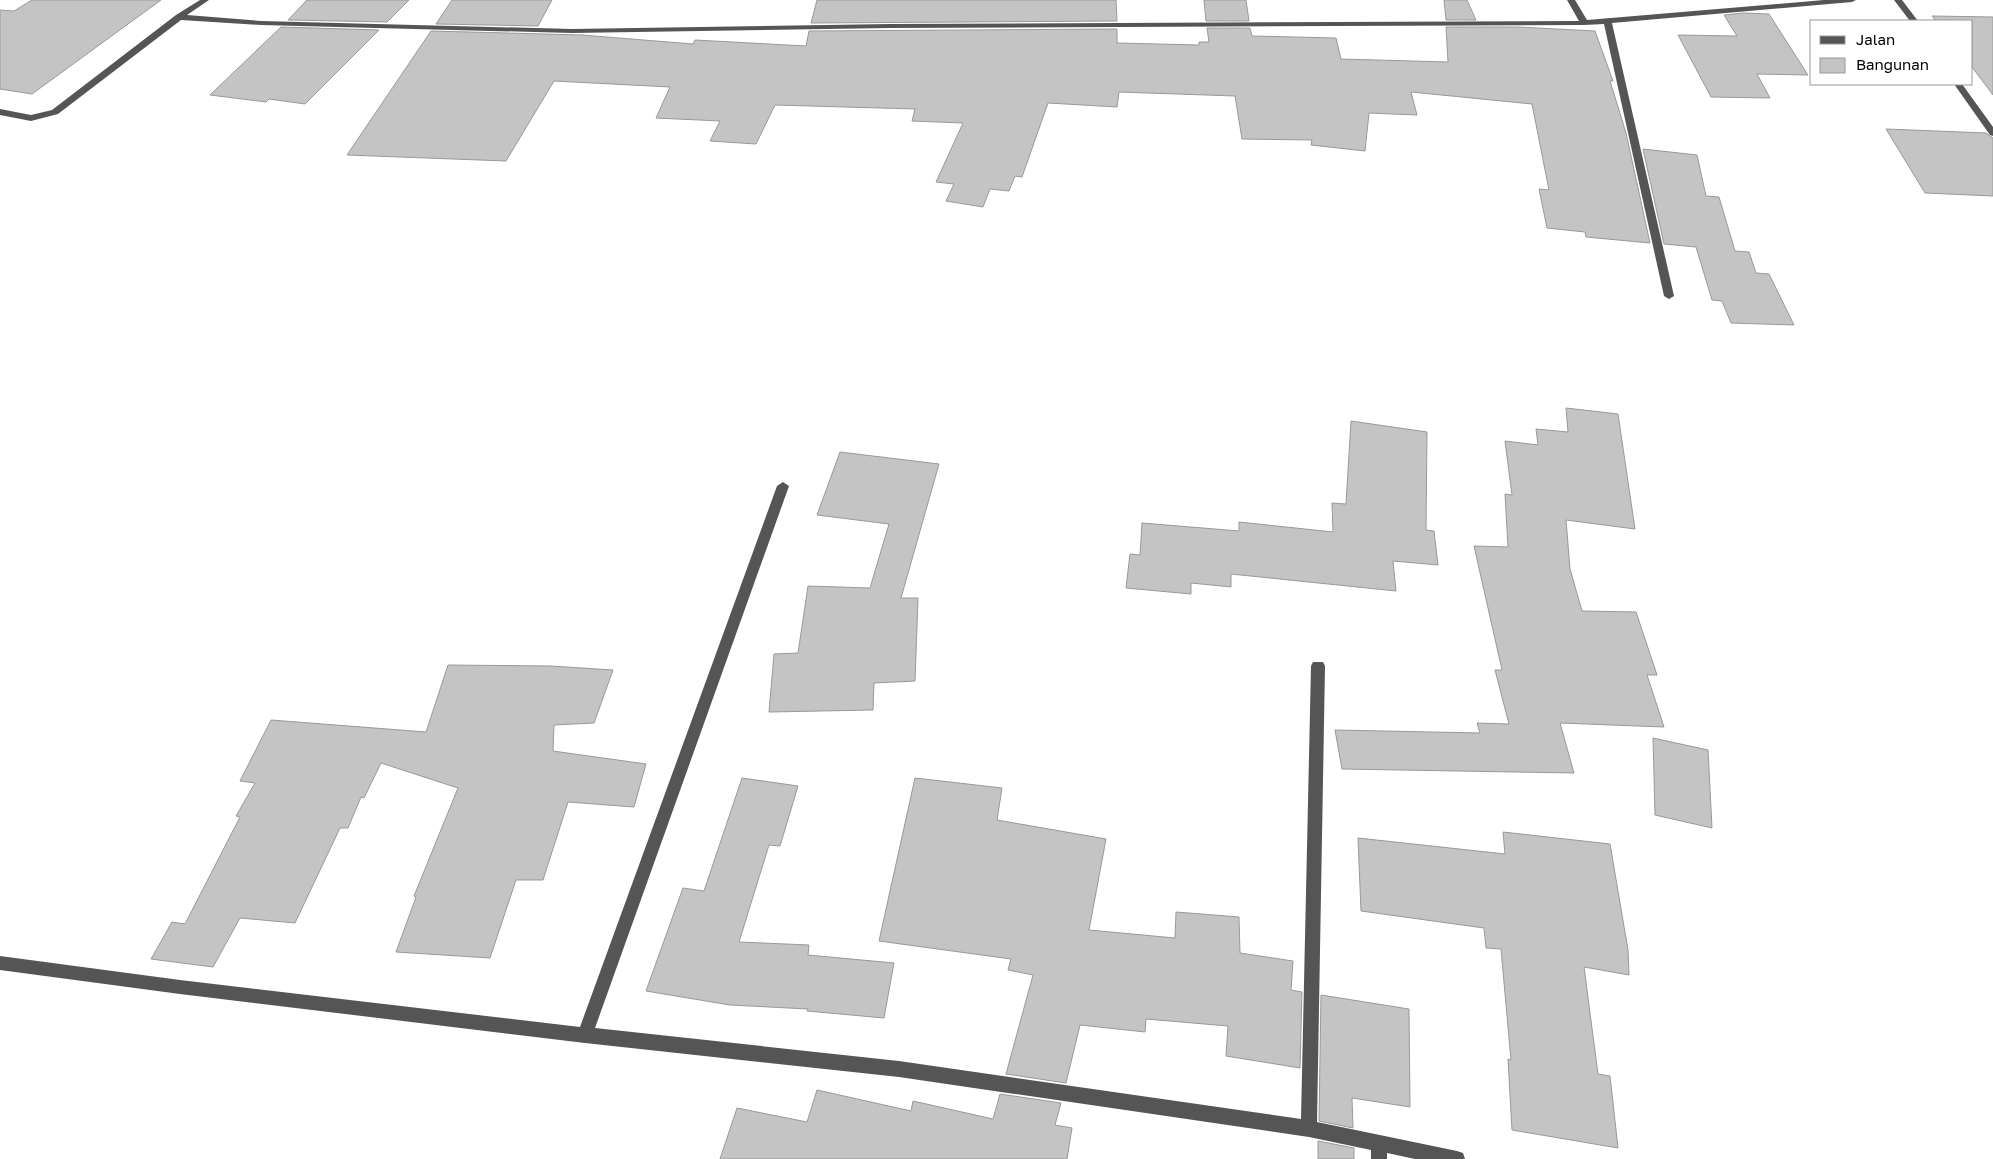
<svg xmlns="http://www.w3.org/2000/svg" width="1993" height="1159" font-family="'Golos Text',sans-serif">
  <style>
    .building { fill: #c4c4c4; stroke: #999 }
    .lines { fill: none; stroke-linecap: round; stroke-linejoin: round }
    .minor { fill: #555; fill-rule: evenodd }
  </style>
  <rect width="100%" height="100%" fill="#fff"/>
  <path class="building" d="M32 0H161L32 94 0 89V10L14 11Z
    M307 0H409L387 22 288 20Z
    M452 0H552L538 26 436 24Z
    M817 0H1116L1117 21 811 23Z
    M1204 0H1246L1249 21H1206Z
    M1444 0H1467L1476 20H1446Z
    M1743 13 1769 14 1808 75 1757 74 1770 98 1711 97 1678 35 1737 36 1724 15Z
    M1932 16 1993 17V95L1972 67V21H1936Z
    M281 27 379 30 305 104 269 99 266 102 210 95Z
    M1446 27H1518L1595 31 1613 81H1610L1626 133 1650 243 1586 237 1585 232 1547 228 1539 189 1549 190 1532 104 1411 92 1417 115 1369 113 1365 151 1311 145 1312 140 1242 139 1235 96 1119 92 1117 107 1048 103 1022 177 1015 176 1009 191 990 189 983 207 946 201 954 184 936 182 963 123 912 121 915 109 775 105 756 144 710 141 720 121 656 118 670 87 554 81 506 161 347 155 431 31 582 35 693 44 695 40 806 46 809 31 1117 29V43L1199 45V42H1209L1207 28H1250L1252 36 1336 38 1341 59 1448 62Z
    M1886 129 1986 133 1993 138V196L1925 193Z
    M1643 149 1697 155 1706 196 1719 197 1735 251 1749 252 1756 273 1769 274 1794 325 1731 323 1722 301 1712 300 1696 247 1664 244Z
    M1566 408 1618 414 1635 529 1566 520 1570 569 1582 611 1636 612 1657 675H1647L1664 727 1560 723 1574 773 1342 769 1335 730 1480 733 1477 723 1509 724 1495 670H1502L1474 546 1508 547 1505 494 1512 495 1505 441 1538 445 1536 429 1568 432Z
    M1351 421 1427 432 1426 530 1434 531 1438 565 1393 561 1396 591 1231 574V587L1191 583V594L1126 588 1130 554 1140 555 1142 523 1239 531V522L1333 532 1332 503 1346 504Z
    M840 452 939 464 901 598H918L915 681 874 683 873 710 769 712 774 654 798 653 808 586 870 588 889 524 817 515Z
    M448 665 551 666 613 670 594 723 554 725 553 751 646 764 634 807 568 802 543 880H516L490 958 396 952 416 897 414 896 458 788 381 763 364 798 361 797 348 828H340L295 923 240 918 213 967 151 959 172 922 185 924 240 817 236 816 255 783 240 781 271 720 426 732Z
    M1653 738 1708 750 1712 828 1655 815Z
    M742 778 798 786 780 846 769 845 739 942 809 945 808 955 894 963 884 1018 807 1011 808 1009 730 1005 646 991 683 888 704 891Z
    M915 778 1002 788 997 820 1106 839 1089 930 1175 938 1176 912 1239 917 1240 953 1293 961 1291 990 1302 992 1300 1068 1226 1056 1228 1026 1146 1019 1145 1032 1080 1025 1066 1083 1006 1074 1033 975 1008 970 1011 959 879 941Z
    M1503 832 1610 844 1628 950 1629 975 1584 967 1598 1074 1610 1076 1618 1148 1512 1130 1508 1059 1511 1060 1501 949 1486 948 1484 928 1361 911 1358 838 1505 854Z
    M1321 995 1409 1009 1410 1107 1352 1098 1353 1128 1319 1121Z
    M817 1090 911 1111 913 1101 993 1119 1000 1094 1061 1103 1055 1125 1072 1128 1067 1159H720L737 1108 807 1122Z
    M1318 1141 1354 1148V1159H1318Z"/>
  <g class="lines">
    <path class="minor" d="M200 0H209L187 15 261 21 572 29 890 24 1579 21 1567 0H1575L1587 20 1824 0H1856L1852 2 1612 23 1674 296 1669 299 1664 296 1604 24 1584 25 890 28 572 33 261 25 181 20 58 114 31 121 0 115V109L31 115 52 110 176 15Z
      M1894 0H1902L1918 21H1910Z
      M1954 84H1962L1993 127V136L1990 135Z
      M783 482 789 486 595 1028 899 1061 1301 1119 1311 666 1313 662H1323L1325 666 1317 1122 1457 1151 1463 1153 1465 1159H1415L1387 1153V1159H1371V1150L1309 1137 899 1077 585 1043 180 994 0 970V956L180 980 580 1027 777 486Z"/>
  </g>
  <rect x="1810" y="20" width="162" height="65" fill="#ffffff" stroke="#999999"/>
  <rect x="1820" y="36" width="25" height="8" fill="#555555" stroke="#999999"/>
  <text x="1856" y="45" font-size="15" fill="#000000">Jalan</text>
  <rect x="1820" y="58" width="25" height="15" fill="#c4c4c4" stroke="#999999"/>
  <text x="1856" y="70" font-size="15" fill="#000000">Bangunan</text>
</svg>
